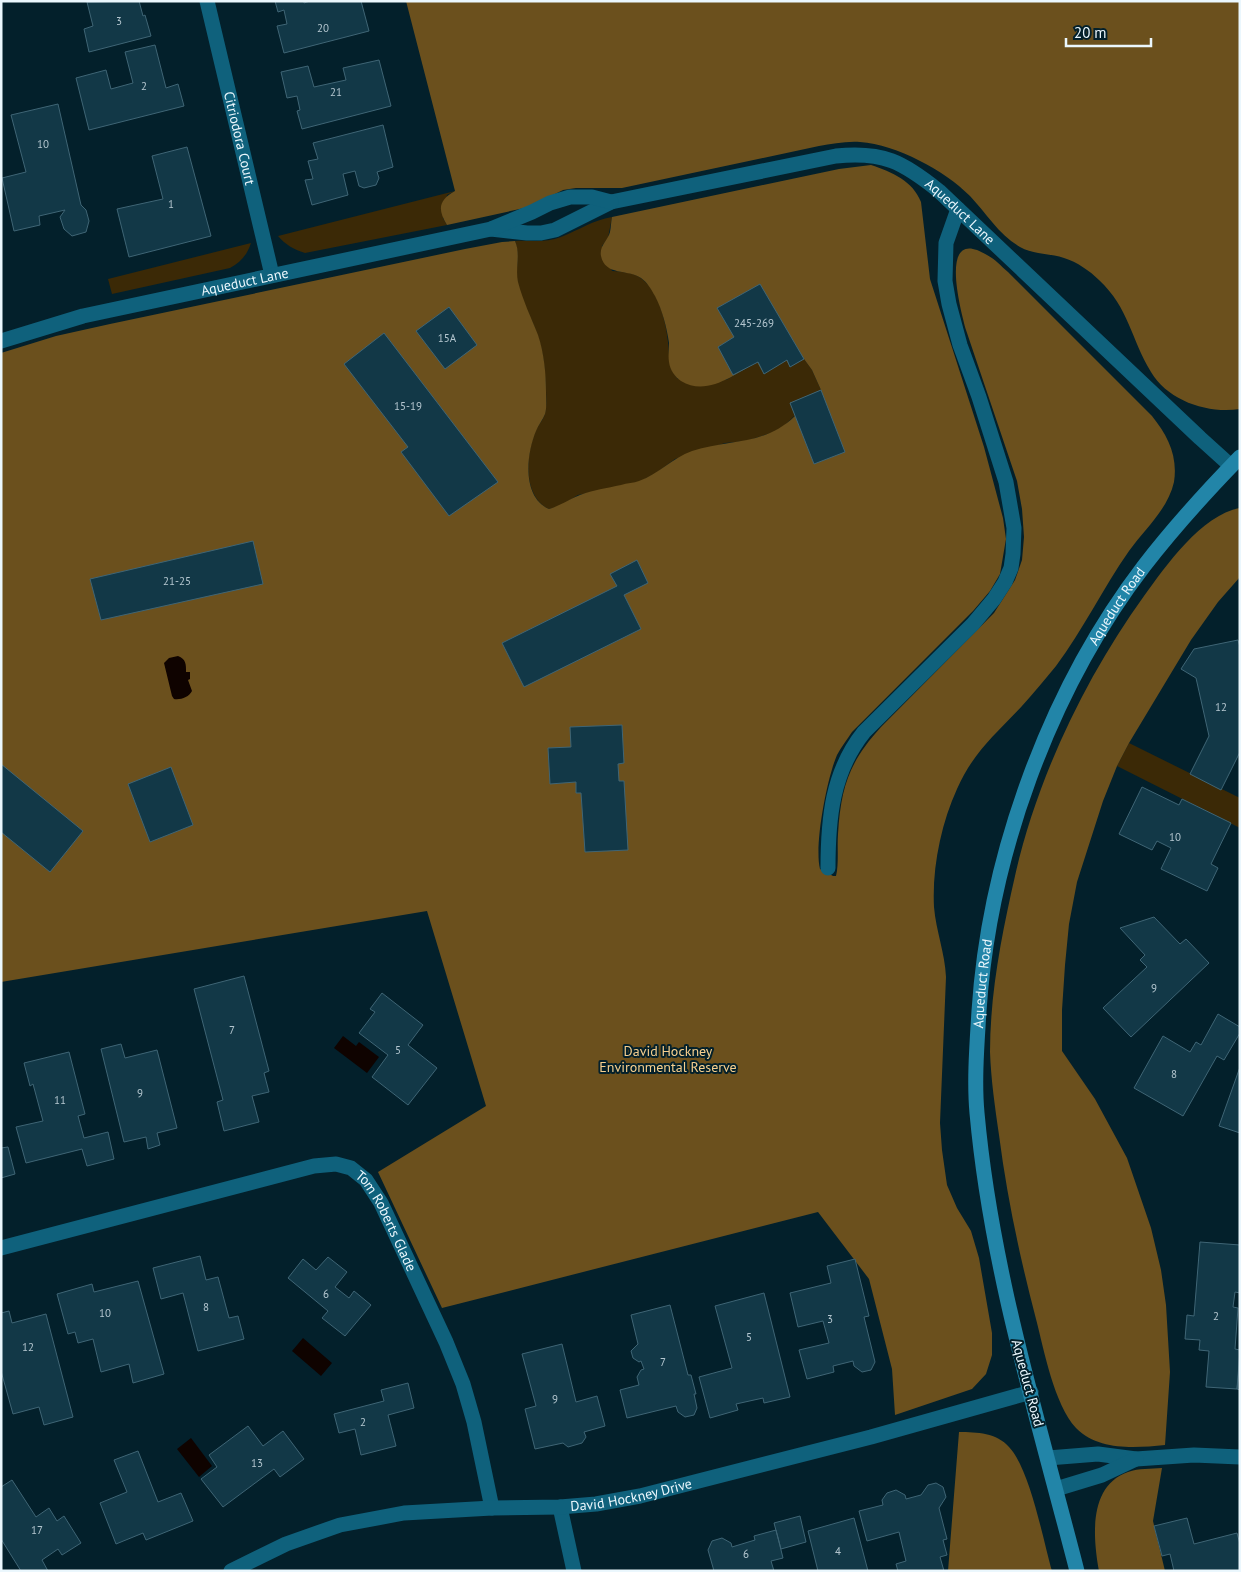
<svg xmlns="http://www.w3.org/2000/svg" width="1241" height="1572" font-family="'PT Sans',sans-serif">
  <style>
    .green { fill: #3b2906 }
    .forest { fill: #6b501d }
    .water { fill: #0f0300 }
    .building { fill: #123847; stroke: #3f6575 }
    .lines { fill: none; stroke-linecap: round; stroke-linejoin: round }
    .lane { stroke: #0f617c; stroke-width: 15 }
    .street { stroke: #0f617c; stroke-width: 15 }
    .secondary { stroke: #2285a8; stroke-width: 15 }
    .labels { text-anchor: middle; stroke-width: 4; stroke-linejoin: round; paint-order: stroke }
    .number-label { font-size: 11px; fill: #b5c7d0 }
    .street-label { font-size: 14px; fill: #ebf7fd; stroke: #03202b }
    .park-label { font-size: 14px; fill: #f6cf8e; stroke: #03202b }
  </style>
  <rect width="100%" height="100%" fill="#03202b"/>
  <path class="green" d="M455 191 447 195 443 218 447 225 305 253C293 249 286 245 278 236Z
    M612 217 608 238 602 246 612 271C623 272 634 272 642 279 659 292 666 322 668 342 670 358 667 365 678 379L726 380 758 362 804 359 812 370 821 390 785 425 774 432 746 441 725 443 675 459 656 473 639 482 578 495 560 506 549 509C522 496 526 453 536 430 539 424 544 419 545 413 547 406 546 397 546 390 545 373 544 353 538 337 532 317 520 299 517 279 516 266 520 253 515 241 531 240 546 243 561 237 579 230 593 220 612 217Z
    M251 243C247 255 241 262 230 268L112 294 108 279Z
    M1129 743 1240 798V828L1117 766Z"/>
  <path class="forest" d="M406 1H1240V409C1208 414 1168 401 1151 372 1131 339 1129 308 1099 280 1090 271 1077 262 1064 258 1050 253 1034 255 1020 247 1000 236 986 213 970 196 944 170 897 145 860 142 846 141 832 144 819 146L622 188H576L563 190 529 207 447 225C437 209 439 200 455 191Z
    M871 165C892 172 913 181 921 202L930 279 984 447 1003 518 1006 539 1000 574 990 591 973 611 852 732C847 740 841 747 837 755 827 778 814 845 820 869L833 876H836C839 863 837 848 838 834 841 787 849 762 881 727L994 613 1015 580 1022 560 1024 537 1022 509 1017 481 966 330C961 311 937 224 987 255 995 259 1001 266 1008 272L1152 416C1168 436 1178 456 1174 482 1168 509 1145 529 1129 551 1103 588 1083 630 1056 666 1045 679 1034 693 1022 706 995 735 974 751 957 789 941 824 932 868 934 907 936 931 945 953 946 977L940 1123 942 1150 947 1185 957 1208 971 1231 979 1258 992 1333V1355L986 1374 972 1389 895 1415 892 1369 869 1279 818 1212 442 1308 378 1172 486 1106 427 911 1 982V353L56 336 110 324 465 249 502 242 515 241C521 254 515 268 518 282 523 301 531 317 538 335 544 353 546 373 546 392 546 398 547 408 545 414 543 420 538 425 536 431 526 455 522 497 549 509 560 506 569 499 580 495 593 490 607 488 621 485 627 483 634 483 639 481 659 474 672 458 692 451 730 439 764 446 795 416L790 403 821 390 812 370 804 359 790 367 786 360 764 374 757 362C735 374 707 397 681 381 675 377 670 370 669 362 668 356 669 349 669 343 667 328 662 309 655 296 651 289 647 282 641 278 628 269 605 276 601 256 599 246 608 240 610 232 611 227 611 222 612 217L839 169Z
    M1240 508V577L1218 602 1191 640 1129 743 1117 766 1103 801 1077 882 1069 924 1065 965 1062 1010V1051L1095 1099 1127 1158 1151 1228 1161 1270 1166 1305 1170 1372 1165 1445C1135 1448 1099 1451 1076 1428 1054 1404 1044 1350 1036 1319 1020 1258 1007 1197 999 1135 995 1107 991 1080 990 1052 990 993 1002 933 1015 876 1037 778 1085 678 1144 596 1166 566 1201 515 1240 508Z
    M959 1432C977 1432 997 1433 1009 1447 1030 1469 1043 1540 1052 1571H948Z
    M1162 1468 1153 1521 1165 1571H1099C1093 1538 1088 1486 1128 1472 1139 1468 1151 1469 1162 1468Z"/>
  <path class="water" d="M178 656C186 659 186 664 186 672H190V679L188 680 192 691C189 697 181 700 174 699L172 696 164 663 169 658Z
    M343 1036 356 1046 359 1042 379 1057 367 1073 334 1048Z
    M303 1338 332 1363 321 1376 292 1351Z
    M191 1438 212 1466 199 1477 177 1449Z"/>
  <path class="building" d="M139 1 143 16 145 15 151 36 89 52 84 29 93 26 87 2Z
    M275 1H304V3L310 1H361L369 31 284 53 277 26 287 24 284 10 278 12Z
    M155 45 166 88 178 84 184 106 89 130 76 78 106 70 111 89 133 83 125 52Z
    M379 60 391 106 302 129 297 111 300 110 297 96 287 98 281 72 308 66 314 87 346 80 343 68Z
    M58 104 81 205 86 210 89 221 86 232 72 236 64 229 60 217 65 210 39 216 40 225 14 231 2 178 26 172 11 115Z
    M383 125 393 167 377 172 379 178 376 185 364 188 359 186 355 171 343 174 348 195 312 205 305 180 313 179 308 161 318 159 313 143Z
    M187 147 211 236 129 257 117 209 163 199 152 156Z
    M760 284 804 359 790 367 787 360 764 374 758 362 733 375 718 347 734 337 717 308Z
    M449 307 477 345 445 369 416 331Z
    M384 333 498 482 449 516 401 452 408 447 344 364Z
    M821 390 845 452 814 464 790 403Z
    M253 541 263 584 101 620 90 579Z
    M637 560 648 583 624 595 641 629 524 687 502 643 617 586 610 574Z
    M1238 640 1240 647V752L1221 790 1190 774 1209 736 1196 678 1181 669 1194 649Z
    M622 725 624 763 618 764 619 781H624L628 850 585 852 581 793H576V782L550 784 548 748 571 747 570 727Z
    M1 764 83 831 50 872 1 832Z
    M171 767 193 825 150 842 128 784Z
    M1142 787 1179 805 1182 799 1231 823 1211 864 1218 868 1207 891 1161 869 1171 848 1157 841 1152 850 1119 834Z
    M1154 917 1180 944 1186 939 1209 963 1131 1037 1103 1008 1147 967 1140 960 1145 955 1120 928Z
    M244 976 269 1071 264 1073 269 1092 252 1096 259 1122 224 1131 217 1102 223 1100 194 989Z
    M382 993 423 1025 408 1045 437 1068 408 1105 372 1077 388 1055 359 1033 375 1012 370 1009Z
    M1218 1014 1240 1027V1033L1224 1060 1217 1056 1183 1116 1134 1088 1163 1036 1190 1052 1196 1042 1201 1045Z
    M121 1044 125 1058 157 1050 177 1128 157 1133 160 1145 148 1149 146 1137 124 1142 101 1049Z
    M69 1052 85 1114 78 1116 84 1138 108 1132 114 1159 87 1166 82 1149 26 1163 16 1127 43 1121 33 1084 30 1086 24 1063Z
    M1240 1067V1133L1219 1126Z
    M8 1147 15 1174 1 1178V1148Z
    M1200 1242 1240 1245V1293L1235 1292 1233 1307 1238 1308 1235 1349 1240 1350 1237 1389 1206 1387 1209 1351 1199 1350 1200 1340 1185 1339 1187 1315 1194 1316Z
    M200 1256 206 1280 218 1277 229 1318 238 1316 244 1339 198 1351 183 1293 161 1299 153 1268Z
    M328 1257 347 1272 335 1287 349 1298 354 1291 371 1305 345 1336 322 1318 328 1311 288 1278 303 1259 316 1270Z
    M855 1259 869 1316 864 1317 875 1362 871 1370 862 1372 854 1366 853 1361 833 1366 834 1372 807 1379 799 1350 829 1343 823 1321 798 1327 790 1293 831 1283 827 1266Z
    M138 1281 164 1374 133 1383 129 1364 101 1372 93 1339 78 1343 75 1332 68 1334 57 1294 92 1284 94 1292Z
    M764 1293 790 1397 764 1403 763 1398 736 1404 738 1410 710 1418 699 1377 732 1368 715 1306Z
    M670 1305 688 1375H691L696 1394H694L697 1408 694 1415 685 1417 678 1412 676 1406 627 1418 620 1390 639 1385 637 1377 641 1370 644 1369 641 1361 639 1362 633 1358 631 1351 638 1344 631 1315Z
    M9 1311 12 1323 46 1314 73 1417 44 1425 39 1407 13 1414 1 1371V1313Z
    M562 1344 576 1402 597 1396 605 1426 584 1432 586 1437 582 1443 568 1447 563 1443 535 1449 525 1409 536 1406 522 1354Z
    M1240 1360V1390L1237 1389Z
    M408 1383 414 1408 388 1415 396 1446 361 1455 355 1429 339 1433 334 1414 384 1401 381 1390Z
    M248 1426 263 1446 283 1431 304 1459 280 1477 274 1469 223 1507 201 1479 217 1467 209 1455Z
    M138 1451 158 1502 181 1493 193 1521 146 1540 143 1533 116 1544 100 1503 127 1492 114 1460Z
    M12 1480 36 1517 49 1508 57 1521 64 1516 81 1543 62 1555 58 1549 42 1560 48 1571H21L1 1539V1487Z
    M936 1483 943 1487 946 1497 939 1508 947 1539 943 1540 947 1555 940 1557 944 1571H898L896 1564 906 1561 899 1532 867 1541 859 1511 883 1505 882 1500 887 1493 896 1490 905 1495 906 1499 921 1495 928 1485Z
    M800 1516 806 1542 781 1549 774 1523Z
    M854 1518 868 1571H818L808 1531Z
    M1187 1518 1194 1544 1237 1533 1240 1544V1571H1174L1170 1554 1162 1556 1154 1526Z
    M776 1530 783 1558 771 1561 774 1571H714L708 1550 712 1541 722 1538 731 1543 732 1547 755 1540 754 1536Z"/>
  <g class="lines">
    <path class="lane" d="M828 868C828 819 832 772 864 732L973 624 994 599 1005 582 1011 568 1013 554 1014 528 1006 482 979 397 960 345 949 304 945 281 946 243 958 209"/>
    <g class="street">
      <path id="s1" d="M207 1 272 275"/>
      <path id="s2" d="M491 229 527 233H541L555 230 611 202 836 156C883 151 903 162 939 191L1200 438 1231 466"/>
      <path id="s3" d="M1 341 83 316 491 229 532 212 550 203 570 197H592L611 202"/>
      <path id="s4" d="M1 1248 314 1166 336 1164 351 1168 366 1180 381 1203 446 1342 463 1384 474 1422 492 1508"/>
      <path d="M1048 1458 1098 1454 1136 1459 1194 1455 1240 1457"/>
      <path d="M1056 1489 1102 1475 1136 1459"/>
      <path d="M560 1507 574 1571"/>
      <path id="s5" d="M231 1571 286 1544 340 1525 404 1513 492 1508 560 1507 596 1504 640 1496 871 1437 1031 1392"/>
    </g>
    <path class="secondary" id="s6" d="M1077 1571C1038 1419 991 1269 977 1113 974 1080 977 1044 979 1011 989 856 1050 689 1144 566 1174 527 1206 492 1240 457"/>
  </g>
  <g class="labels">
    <g class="number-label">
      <text x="119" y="25">3</text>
      <text x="323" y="32">20</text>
      <text x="144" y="90">2</text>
      <text x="336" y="96">21</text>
      <text x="43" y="148">10</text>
      <text x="171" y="208">1</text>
      <text x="754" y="327">245-269</text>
      <text x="447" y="342">15A</text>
      <text x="408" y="410">15-19</text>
      <text x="177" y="585">21-25</text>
      <text x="1221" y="711">12</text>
      <text x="1175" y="841">10</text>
      <text x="1154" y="992">9</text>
      <text x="232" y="1034">7</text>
      <text x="398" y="1054">5</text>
      <text x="1174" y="1078">8</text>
      <text x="140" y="1097">9</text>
      <text x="60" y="1104">11</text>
      <text x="326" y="1298">6</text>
      <text x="206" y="1311">8</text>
      <text x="105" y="1317">10</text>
      <text x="1216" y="1320">2</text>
      <text x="830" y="1323">3</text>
      <text x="749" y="1341">5</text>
      <text x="28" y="1351">12</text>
      <text x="663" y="1366">7</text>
      <text x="555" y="1403">9</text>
      <text x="363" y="1426">2</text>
      <text x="257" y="1467">13</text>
      <text x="37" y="1534">17</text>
      <text x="838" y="1555">4</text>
      <text x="746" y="1558">6</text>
    </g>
    <g class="street-label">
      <text dy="5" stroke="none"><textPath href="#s1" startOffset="141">Citriodora Court</textPath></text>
      <text dy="5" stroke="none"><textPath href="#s2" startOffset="499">Aqueduct Lane</textPath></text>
      <text dy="5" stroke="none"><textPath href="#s3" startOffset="251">Aqueduct Lane</textPath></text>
      <text dy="5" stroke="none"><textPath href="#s6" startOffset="1004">Aqueduct Road</textPath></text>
      <text dy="5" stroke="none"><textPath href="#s6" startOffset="599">Aqueduct Road</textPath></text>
      <text dy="5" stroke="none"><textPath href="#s4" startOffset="426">Tom Roberts Glade</textPath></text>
      <text transform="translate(1028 1383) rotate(75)" y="5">Aqueduct Road</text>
      <text dy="5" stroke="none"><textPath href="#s5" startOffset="412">David Hockney Drive</textPath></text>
    </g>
    <g class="park-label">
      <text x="668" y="1056">David Hockney<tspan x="668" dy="16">Environmental Reserve</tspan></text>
    </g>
  </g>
  <rect width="1241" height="1572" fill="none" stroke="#ebf7fd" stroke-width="5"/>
  <path d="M1066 38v8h85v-8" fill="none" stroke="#ebf7fd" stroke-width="2.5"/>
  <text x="1074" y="38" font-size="15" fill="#ebf7fd" stroke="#03202b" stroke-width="4" paint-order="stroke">20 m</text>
</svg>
